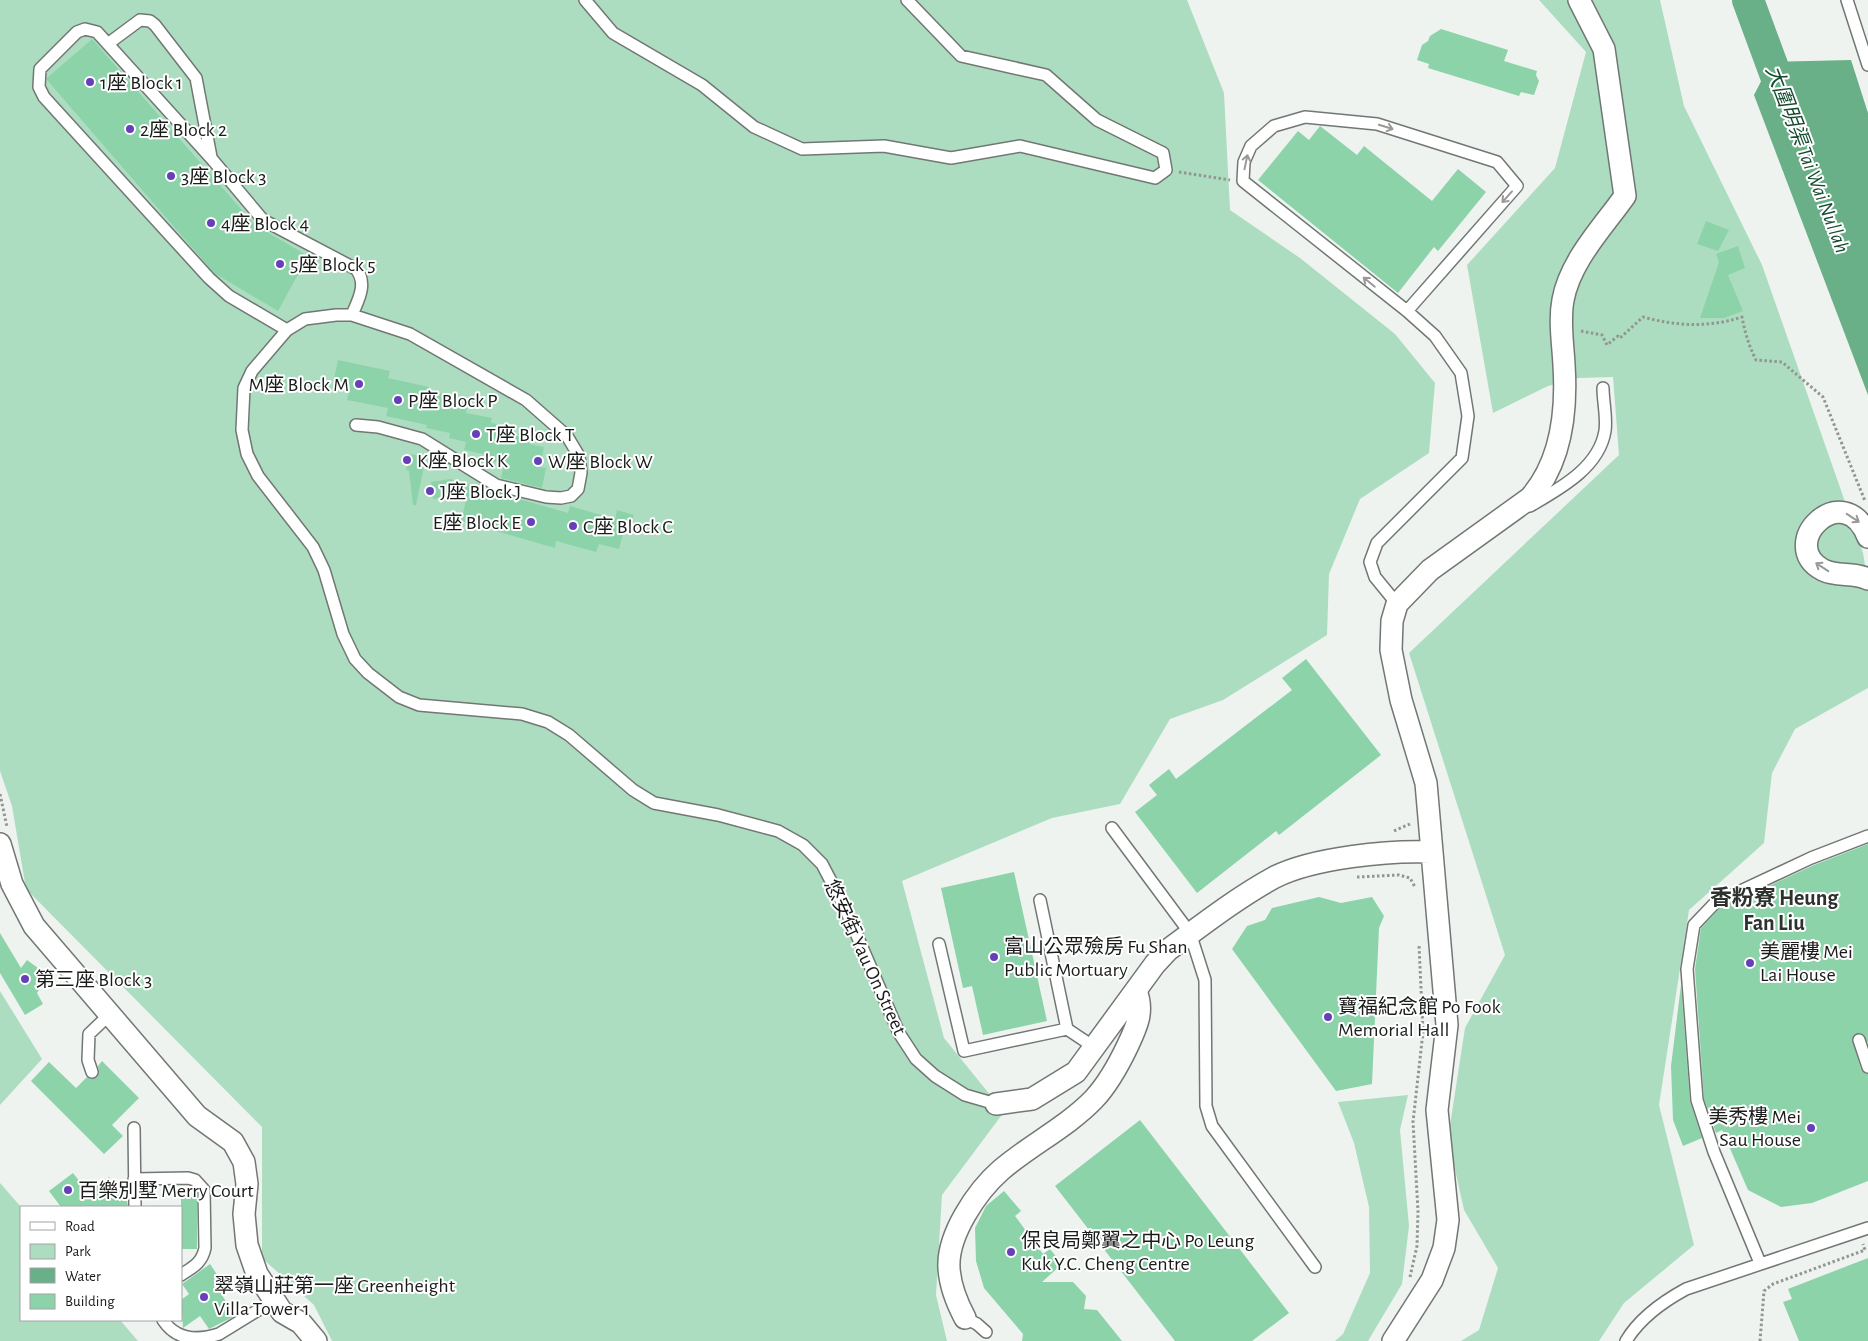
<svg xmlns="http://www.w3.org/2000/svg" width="1868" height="1341" font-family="'Alegreya Sans','Noto Sans TC',sans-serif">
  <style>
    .green { fill: #adddc0 }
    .water { fill: #69af87 }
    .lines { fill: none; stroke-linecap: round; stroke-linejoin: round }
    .river { stroke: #69af87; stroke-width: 32 }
    .building { fill: #8cd3a9 }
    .service-casing { stroke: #727774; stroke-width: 14 }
    .minor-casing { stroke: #727774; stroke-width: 24 }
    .path { stroke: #929692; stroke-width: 3; stroke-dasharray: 2.5 2.5; stroke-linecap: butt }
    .service { stroke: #fff; stroke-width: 11 }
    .minor { stroke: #fff; stroke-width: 21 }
    .oneway { stroke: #989998 }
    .poi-dot { fill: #6640b8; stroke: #fff; stroke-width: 2 }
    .labels { text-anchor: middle; stroke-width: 4; stroke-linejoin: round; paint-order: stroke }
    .poi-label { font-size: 20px; fill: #1a1c1a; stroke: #fff; text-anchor: start }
    .street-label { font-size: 20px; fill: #1a1c1a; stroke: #fff }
    .water-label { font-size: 21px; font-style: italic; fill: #164c31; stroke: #fff }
    .quarter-label { font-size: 22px; font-weight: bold; fill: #2e322f; stroke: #fff }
  </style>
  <rect width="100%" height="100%" fill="#eef3ef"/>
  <path class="green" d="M0 0H1187L1224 93 1230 210 1300 258 1395 334 1435 383 1429 453 1360 499 1329 574 1327 635 1223 700 1170 719 1120 804 1052 818 902 881 944 1038 1004 1112 942 1195 936 1295 947 1341H332L314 1305 262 1258V1127L26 889 12 806 0 771Z
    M1539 0H1660L1684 106 1762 265 1863 553 1868 582V688L1795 729 1772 773 1764 843 1689 910 1659 1105 1694 1245 1624 1303 1599 1341H1461L1479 1330 1498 1268 1464 1210 1448 1138 1465 1028 1505 955 1409 653 1619 455 1613 377 1578 378 1548 386 1493 413 1467 265 1555 168 1586 52Z
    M0 991 42 1059 0 1105Z
    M1408 1095 1400 1130 1409 1226 1402 1284 1368 1341H1335L1343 1334 1370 1273 1369 1207 1354 1143 1338 1102Z
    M0 1183 21 1207V1320H120L138 1341H0Z"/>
  <path class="water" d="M1851 60 1868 113V395L1754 95 1771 62Z"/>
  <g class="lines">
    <path class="river" d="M1748 0 1786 103"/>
  </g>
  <path class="building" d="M1441 29 1508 50 1504 61 1537 71 1536 75 1539 81 1534 95 1521 92 1519 96 1428 68 1429 64 1417 60 1422 45 1428 41 1430 36Z
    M92 39 255 225 308 256 278 311 214 273 47 80V78Z
    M1320 126 1357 155 1364 146 1432 201 1458 169 1486 192 1438 251 1434 247 1398 293 1258 180 1298 131 1309 140Z
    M1706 221 1729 230 1718 251 1697 244Z
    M1738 246 1745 268 1728 275 1743 311 1724 318H1700L1719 262 1716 254Z
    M338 360 390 371 388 378 429 387 428 390 454 396 453 401 468 404 466 413 492 418 491 423 506 426 504 433 530 439 529 444 544 447 540 467 546 468 542 488 501 478 504 464 487 460 488 455 464 450 466 442 449 438 450 433 426 428 427 425 386 416 388 408 347 400 349 391 332 388Z
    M410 454 426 457 416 505H413L409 471 406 470Z
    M450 479 568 513 570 506 615 519 617 510 634 515 629 531 624 530 619 549 599 544 596 552 556 541 555 548 461 521 466 501 450 497 433 499 431 482Z
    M1306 659 1381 755 1279 835 1276 831 1197 893 1135 812 1157 795 1149 785 1169 769 1176 779 1292 690 1282 678Z
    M1868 844V1043L1861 1033 1854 1035 1852 1039 1861 1069 1868 1074V1181L1812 1203 1781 1207 1748 1190 1722 1130 1716 1133 1704 1099 1695 969 1701 928 1719 909 1814 865Z
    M1014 872 1047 1021 983 1035 972 986 963 988 941 888Z
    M1319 897 1341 903 1372 897 1384 916 1379 928 1372 1084 1336 1091 1232 949 1247 926 1265 920 1272 908Z
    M0 933 21 968 27 960 38 968 37 971 47 978 37 993 43 1004 25 1015 0 973Z
    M1681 985 1690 1101 1702 1138 1683 1146 1673 1120 1671 1066Z
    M102 1061 139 1098 112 1125 123 1136 104 1154 31 1081 49 1062 76 1088 87 1077 91 1079 97 1077 99 1073 98 1066Z
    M1140 1120 1289 1313 1252 1341H1175L1055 1186Z
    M73 1173 88 1192 109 1177 127 1201 128 1207H61L49 1191Z
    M1004 1191 1021 1211 1015 1216 1043 1254 1050 1249 1062 1264 1042 1282H1073L1086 1296 1084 1309 1097 1310 1122 1341H1022L1023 1334 984 1288 976 1261 975 1228 986 1206Z
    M181 1197H197V1249H181Z
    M1868 1258V1341H1799L1783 1302 1792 1299 1788 1289Z
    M210 1264 226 1288 220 1292 235 1316 209 1329 200 1316 183 1328 181 1300 189 1294 182 1284Z"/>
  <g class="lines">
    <g class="service-casing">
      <path id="service" d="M585 0 613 33 702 85 754 127 802 149 884 146 951 158 1020 146 1155 178 1166 170 1163 153 1097 120 1046 75 961 56 907 0
        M1847 0 1868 65
        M109 43 140 20 150 21 155 25 196 78 211 157
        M287 330 229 296 209 278 44 97 39 87 40 69 77 32 85 29 97 32 211 158 263 220 356 269C368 284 358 300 352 315
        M356 425 378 427 422 439 496 485 546 497 561 498 571 496 578 489 581 473 579 456 567 436 526 400 410 334 352 315H336L305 319 287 330 252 371 244 388 242 430 247 454 258 476 313 547 324 570 343 634 355 659 368 673 399 697 419 705 522 714 548 722 569 735 633 790 654 803 718 815 778 831 803 845 822 864 846 910 899 1033 916 1059 935 1076 965 1095 996 1104
        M1530 506C1559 489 1599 468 1605 431 1607 418 1603 401 1603 388
        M1397 604 1375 577 1370 562 1377 543 1462 458 1468 416 1461 373 1435 336 1407 311 1243 181 1244 162 1251 146 1274 126 1305 117 1377 124 1497 162 1517 186 1407 311
        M1112 828 1190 933 1205 980 1206 1106 1212 1126 1315 1267
        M1040 900 1067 1029 1094 1047
        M939 944 964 1051 1067 1029
        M1859 1040 1868 1067
        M92 1072 88 1060 89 1034 109 1015
        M134 1128 135 1207
        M134 1179 188 1178 195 1180 204 1190 205 1248C202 1263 193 1267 181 1275
        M1760 1263 1714 1152 1697 1100 1687 969 1694 925 1715 903 1811 858 1868 836
        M965 1318 977 1324 986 1332
        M163 1320C176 1340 197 1341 219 1334L273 1301
        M1626 1341C1639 1319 1664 1301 1686 1289L1868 1228"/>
    </g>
    <g class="minor-casing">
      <path id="minor" d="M1868 537C1844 476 1775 544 1823 570 1837 577 1854 572 1868 579
        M0 844 12 884 34 926 197 1116 233 1142 244 1162 247 1184 244 1214 247 1245 257 1274 282 1312 301 1323 316 1341
        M996 1104 1032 1099 1076 1072 1155 964 1168 950C1202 925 1238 897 1275 877 1313 858 1389 850 1432 852
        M965 1318C957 1303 950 1286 949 1268 947 1235 977 1191 1001 1170 1030 1145 1067 1127 1094 1099 1109 1083 1119 1064 1128 1045 1137 1026 1144 1011 1136 991
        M1393 1341 1432 1280 1444 1248 1448 1220 1437 1110 1447 1025 1426 783 1401 700 1391 650 1392 621 1397 604 1430 570 1530 498C1561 463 1567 411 1564 365 1563 344 1559 321 1563 300 1570 261 1603 227 1625 196L1604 49 1579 0"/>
    </g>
    <path class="path" d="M1179 172 1230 180
      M1581 331 1602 335 1607 345 1618 336 1620 338 1643 317C1676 326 1708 328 1742 317 1745 333 1749 346 1756 360L1782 362 1823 397 1865 501
      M0 794 7 827
      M1394 831 1410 824
      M1357 877 1399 875 1410 878 1415 887
      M1410 1277 1417 1246 1418 1211 1413 1122 1423 1032 1419 945
      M1760 1341 1764 1291 1773 1284 1865 1250 1863 1244"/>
    <use href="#service" class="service"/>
    <use href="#minor" class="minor"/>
  </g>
  <defs><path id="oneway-shaft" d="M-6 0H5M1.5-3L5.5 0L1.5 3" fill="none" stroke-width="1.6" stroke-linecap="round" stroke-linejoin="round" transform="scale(1.25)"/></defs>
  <g class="oneway">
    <use href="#oneway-shaft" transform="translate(1386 127) rotate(17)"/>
    <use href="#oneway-shaft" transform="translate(1246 162) rotate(-78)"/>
    <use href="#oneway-shaft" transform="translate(1507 197) rotate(132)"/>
    <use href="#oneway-shaft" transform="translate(1369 282) rotate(-141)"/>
    <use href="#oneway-shaft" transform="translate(1853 518) rotate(33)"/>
    <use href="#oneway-shaft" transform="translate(1822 567) rotate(-147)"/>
  </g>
  <g class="poi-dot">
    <circle cx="90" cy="82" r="5"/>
    <circle cx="130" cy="129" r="5"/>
    <circle cx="171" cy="176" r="5"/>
    <circle cx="211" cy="223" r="5"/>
    <circle cx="280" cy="264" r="5"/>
    <circle cx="359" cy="384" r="5"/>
    <circle cx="398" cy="400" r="5"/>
    <circle cx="476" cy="434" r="5"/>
    <circle cx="407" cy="460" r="5"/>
    <circle cx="538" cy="461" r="5"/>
    <circle cx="430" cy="491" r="5"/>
    <circle cx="531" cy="522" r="5"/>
    <circle cx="573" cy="526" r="5"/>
    <circle cx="994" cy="957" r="5"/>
    <circle cx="1750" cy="963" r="5"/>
    <circle cx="25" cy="979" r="5"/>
    <circle cx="1328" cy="1017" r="5"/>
    <circle cx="1811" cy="1128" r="5"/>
    <circle cx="68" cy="1190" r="5"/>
    <circle cx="1011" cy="1252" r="5"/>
    <circle cx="204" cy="1297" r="5"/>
  </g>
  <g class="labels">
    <g class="poi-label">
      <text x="100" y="89">1座 Block 1</text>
      <text x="140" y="136">2座 Block 2</text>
      <text x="181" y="183">3座 Block 3</text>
      <text x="221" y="230">4座 Block 4</text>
      <text x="290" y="271">5座 Block 5</text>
      <text x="349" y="391" text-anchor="end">M座 Block M</text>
      <text x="408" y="407">P座 Block P</text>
      <text x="486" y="441">T座 Block T</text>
      <text x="417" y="467">K座 Block K</text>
      <text x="548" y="468">W座 Block W</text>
      <text x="440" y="498">J座 Block J</text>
      <text x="521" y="529" text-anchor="end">E座 Block E</text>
      <text x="583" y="533">C座 Block C</text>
      <text x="1004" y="953">富山公眾殮房 Fu Shan<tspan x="1004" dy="23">Public Mortuary</tspan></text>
      <text x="1760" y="958">美麗樓 Mei<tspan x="1760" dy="23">Lai House</tspan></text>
      <text x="35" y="986">第三座 Block 3</text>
      <text x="1338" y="1013">寶福紀念館 Po Fook<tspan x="1338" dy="23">Memorial Hall</tspan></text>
      <text x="1801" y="1123" text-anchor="end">美秀樓 Mei<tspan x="1801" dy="23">Sau House</tspan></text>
      <text x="78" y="1197">百樂別墅 Merry Court</text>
      <text x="1021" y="1247">保良局鄭翼之中心 Po Leung<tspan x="1021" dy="23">Kuk Y.C. Cheng Centre</tspan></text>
      <text x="214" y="1292">翠嶺山莊第一座 Greenheight<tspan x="214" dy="23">Villa Tower 1</tspan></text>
    </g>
    <g class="street-label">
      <text transform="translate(866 957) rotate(65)" y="7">悠安街 Yau On Street</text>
    </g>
    <g class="water-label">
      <text transform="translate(1808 159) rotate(69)" y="7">大圍明渠 Tai Wai Nullah</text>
    </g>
    <g class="quarter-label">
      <text x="1774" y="905">香粉寮 Heung<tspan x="1774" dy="25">Fan Liu</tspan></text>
    </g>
  </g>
  <rect x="20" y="1206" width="162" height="115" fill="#ffffff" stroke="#a3a4a3"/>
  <rect x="30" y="1222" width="25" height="8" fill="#ffffff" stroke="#a3a4a3"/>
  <text x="65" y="1231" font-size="15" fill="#1a1c1a">Road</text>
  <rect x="30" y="1244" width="25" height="15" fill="#adddc0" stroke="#a3a4a3"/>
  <text x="65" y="1256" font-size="15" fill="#1a1c1a">Park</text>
  <rect x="30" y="1268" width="25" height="15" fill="#69af87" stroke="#a3a4a3"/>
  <text x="65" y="1281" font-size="15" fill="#1a1c1a">Water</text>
  <rect x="30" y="1294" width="25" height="15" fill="#8cd3a9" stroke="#a3a4a3"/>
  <text x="65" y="1306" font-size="15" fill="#1a1c1a">Building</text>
</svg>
